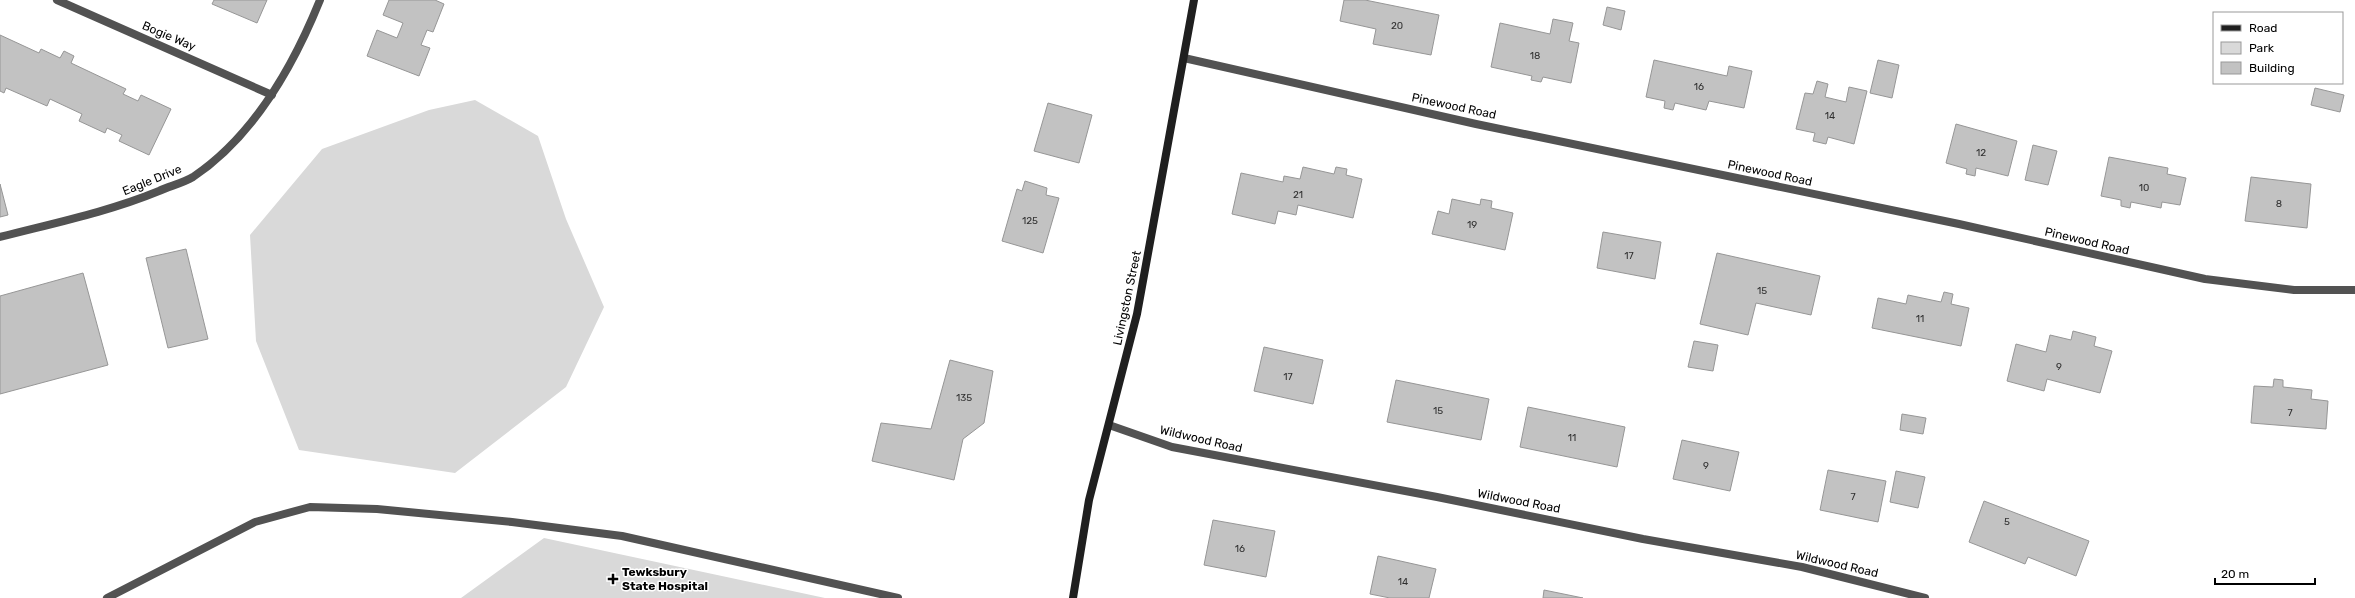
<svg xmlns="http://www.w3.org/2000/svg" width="2355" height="598" font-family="Rubik,sans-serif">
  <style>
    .green { fill: #d9d9d9 }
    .building { fill: #c2c2c2; stroke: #969696 }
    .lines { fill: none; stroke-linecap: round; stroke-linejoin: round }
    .lane { stroke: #525252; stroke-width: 8 }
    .street { stroke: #525252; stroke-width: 8 }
    .secondary { stroke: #1f1f1f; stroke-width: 8 }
    .poi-dot { fill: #000; stroke: #fff; stroke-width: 1.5 }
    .labels { text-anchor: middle; stroke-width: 3; stroke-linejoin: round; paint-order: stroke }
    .number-label { font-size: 10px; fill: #303030 }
    .street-label { font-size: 12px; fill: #000; stroke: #fff }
    .poi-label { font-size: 12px; font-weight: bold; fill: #000; stroke: #fff; text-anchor: start }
  </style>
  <rect width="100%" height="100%" fill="#fff"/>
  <path class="green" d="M475 100 538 136 566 219 604 307 566 387 455 473 299 450 256 341 250 235 322 149 429 110Z
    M544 538 825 598H461Z"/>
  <path class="building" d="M214 0H267L257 23 212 4Z
    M389 0H435L444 4 433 32 427 30 421 45 430 48 419 76 367 56 377 30 397 38 403 23 383 15Z
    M1344 0H1365L1439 15 1431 55 1373 44 1376 29 1340 21Z
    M1607 7 1625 11 1621 30 1603 25Z
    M1553 19 1573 23 1569 41 1579 43 1571 83 1543 77 1541 82 1531 80 1532 76 1491 67 1500 23 1550 34Z
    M0 35 39 53 41 49 60 58 64 51 74 56 71 63 126 89 123 94 138 101 141 95 171 109 149 155 119 141 122 135 107 128 105 133 79 121 82 114 50 99 47 106 6 88 4 93 0 91Z
    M1654 60 1727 76 1729 66 1752 71 1744 108 1709 101 1706 110 1675 103 1673 110 1664 108 1665 101 1646 97Z
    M1878 60 1899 65 1892 98 1870 93Z
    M1817 81 1828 84 1825 97 1846 102 1849 87 1867 91 1854 144 1828 137 1826 144 1813 141 1815 133 1796 129 1805 93 1813 94Z
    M2315 88 2344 95 2340 112 2311 105Z
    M1048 103 1092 115 1079 163 1034 151Z
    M1956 124 2017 141 2008 176 1976 168 1975 176 1966 174 1967 169 1946 163Z
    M2033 145 2057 151 2048 185 2025 180Z
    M2109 157 2168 168 2167 174 2186 178 2180 205 2162 202 2161 208 2131 202 2130 208 2121 206V200L2101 196Z
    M1303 167 1334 174 1336 167 1347 169 1346 175 1362 179 1353 218 1298 205 1296 215 1278 211 1275 224 1232 214 1241 173 1283 182 1284 176 1300 179Z
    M2251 177 2311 184 2307 228 2245 221Z
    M1025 181 1047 188 1046 195 1059 198 1043 253 1002 241 1017 189 1022 191Z
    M0 184 8 215 0 217Z
    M1452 199 1480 205 1481 199 1492 201 1491 208 1513 213 1505 250 1432 234 1438 211 1449 214Z
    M1603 232 1661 242 1655 279 1597 268Z
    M186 249 208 339 168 348 146 258Z
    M1717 253 1820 276 1811 315 1756 303 1748 335 1700 324Z
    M83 273 108 365 0 394V296Z
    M1944 292 1953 294 1951 304 1969 308 1961 346 1872 328 1878 298 1906 304 1908 295 1941 302Z
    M2073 331 2096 337 2094 346 2112 351 2100 393 2047 379 2044 391 2007 381 2016 344 2046 352 2050 335 2071 340Z
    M1694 341 1718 345 1713 371 1688 367Z
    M1264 347 1323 360 1313 404 1254 391Z
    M950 360 993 371 984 423 963 439 954 480 872 461 881 423 931 429Z
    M2274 379 2283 380V387L2312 390 2311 399 2328 401 2326 429 2251 423 2254 386 2273 387Z
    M1396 380 1489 399 1481 440 1387 422Z
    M1528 407 1625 427 1617 467 1520 447Z
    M1902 414 1926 418 1923 434 1900 430Z
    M1682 440 1739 452 1730 491 1673 479Z
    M1828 470 1886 481 1878 522 1820 510Z
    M1896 471 1925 477 1918 508 1890 502Z
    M1984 501 2089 541 2076 576 2028 557 2025 564 1969 542Z
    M1213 520 1275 531 1266 577 1204 565Z
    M1378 556 1436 569 1429 598H1390L1370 594Z
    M1544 590 1583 598H1543Z"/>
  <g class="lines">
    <path class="lane" d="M107 598 255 522 310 507 377 509 512 522 622 536 898 598"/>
    <path class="street" d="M57 0 272 95
      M1184 58 1476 124 1959 224 2205 279 2294 290H2355
      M0 237C54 223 108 212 159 191 170 186 183 183 193 177 254 136 293 67 320 0
      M1109 425 1172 447 1437 497 1643 539 1802 567 1925 598"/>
    <path class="secondary" d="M1073 598 1089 500 1137 314 1194 0"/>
  </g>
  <path class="poi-dot" d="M611 573h4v4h4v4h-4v4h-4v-4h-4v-4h4z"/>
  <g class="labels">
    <g class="number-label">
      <text x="1397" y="29">20</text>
      <text x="1535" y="59">18</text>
      <text x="1699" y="90">16</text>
      <text x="1830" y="119">14</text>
      <text x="1981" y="156">12</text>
      <text x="2144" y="191">10</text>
      <text x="1298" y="198">21</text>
      <text x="2279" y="207">8</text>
      <text x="1030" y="224">125</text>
      <text x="1472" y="228">19</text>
      <text x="1629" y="259">17</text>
      <text x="1762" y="294">15</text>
      <text x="1920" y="322">11</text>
      <text x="2059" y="370">9</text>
      <text x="1288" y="380">17</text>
      <text x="964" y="401">135</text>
      <text x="1438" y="414">15</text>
      <text x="2290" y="416">7</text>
      <text x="1572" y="441">11</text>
      <text x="1706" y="469">9</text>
      <text x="1853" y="500">7</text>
      <text x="2007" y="525">5</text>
      <text x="1240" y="552">16</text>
      <text x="1403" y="585">14</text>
    </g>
    <g class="street-label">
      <text transform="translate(169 36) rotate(23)" y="4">Bogie Way</text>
      <text transform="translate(1454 106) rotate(12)" y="4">Pinewood Road</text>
      <text transform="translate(1770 173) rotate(12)" y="4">Pinewood Road</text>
      <text transform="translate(152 180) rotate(-22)" y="4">Eagle Drive</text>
      <text transform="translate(2087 241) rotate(13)" y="4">Pinewood Road</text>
      <text transform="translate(1127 298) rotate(-78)" y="4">Livingston Street</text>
      <text transform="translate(1201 439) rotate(13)" y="4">Wildwood Road</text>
      <text transform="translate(1519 501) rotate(11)" y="4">Wildwood Road</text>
      <text transform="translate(1837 564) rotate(13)" y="4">Wildwood Road</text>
    </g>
    <g class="poi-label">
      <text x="622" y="576">Tewksbury<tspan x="622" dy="14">State Hospital</tspan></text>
    </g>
  </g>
  <rect x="2213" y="12" width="130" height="72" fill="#ffffff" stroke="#999999"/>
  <rect x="2221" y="25" width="20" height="6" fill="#1f1f1f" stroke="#999999"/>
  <text x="2249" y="32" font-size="12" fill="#000000">Road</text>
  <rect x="2221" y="42" width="20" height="12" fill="#d9d9d9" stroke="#999999"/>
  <text x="2249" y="52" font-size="12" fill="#000000">Park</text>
  <rect x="2221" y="62" width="20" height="12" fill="#c2c2c2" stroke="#999999"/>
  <text x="2249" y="72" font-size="12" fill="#000000">Building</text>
  <path d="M2215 578v6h100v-6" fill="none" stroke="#000000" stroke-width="2"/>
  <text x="2221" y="578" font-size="12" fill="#000000" stroke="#ffffff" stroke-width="3" paint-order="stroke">20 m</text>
</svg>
